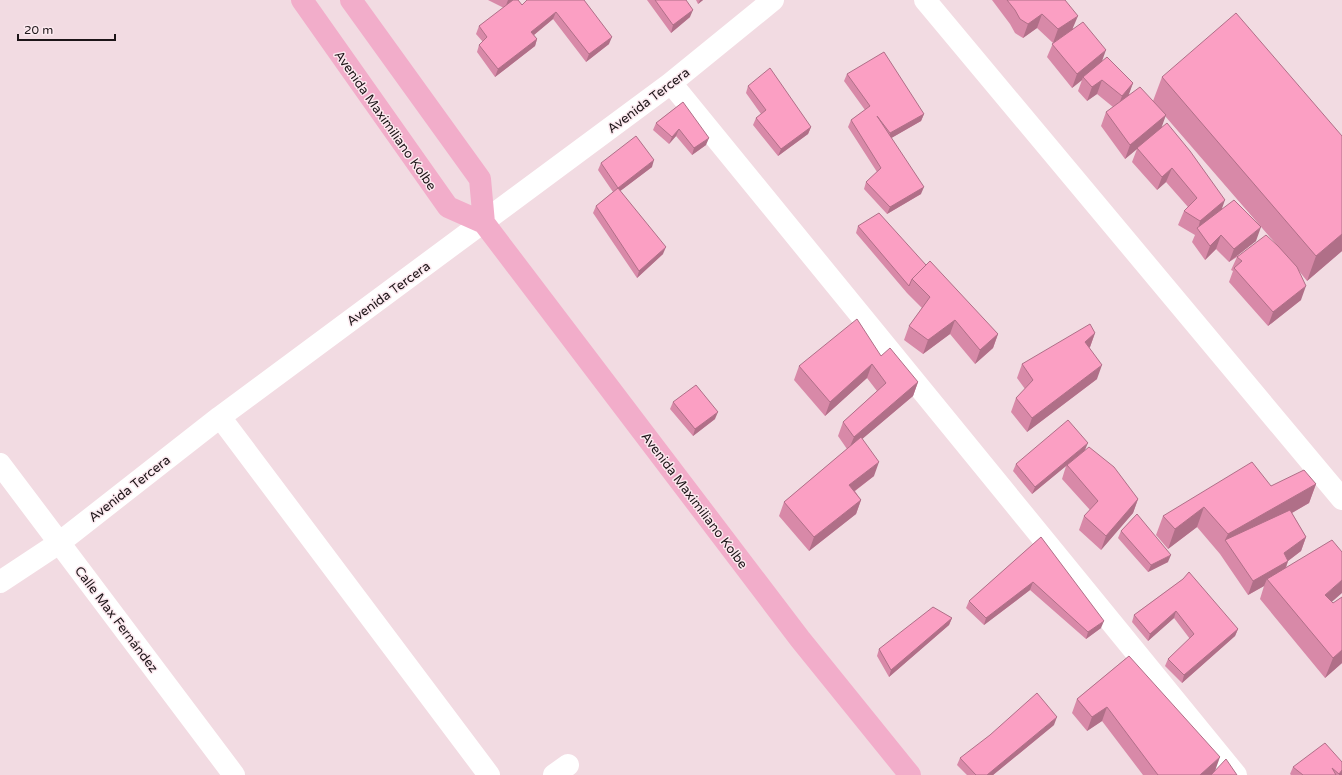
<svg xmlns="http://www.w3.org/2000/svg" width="1342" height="775" font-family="'Varela Round',sans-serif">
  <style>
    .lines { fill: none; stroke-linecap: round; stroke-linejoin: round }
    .minor { stroke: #fff; stroke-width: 22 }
    .major { stroke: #f2adca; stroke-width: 22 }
    .wall { fill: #d889a8; fill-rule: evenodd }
    .shaded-wall { fill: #b06f88 }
    .building { fill: #fb9fc3; stroke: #b06f88 }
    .labels { text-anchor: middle; stroke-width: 3; stroke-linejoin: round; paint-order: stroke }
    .street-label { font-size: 13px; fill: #1d1518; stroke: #fce9ef }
  </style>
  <rect width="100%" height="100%" fill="#f2dbe2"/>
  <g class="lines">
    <path class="minor" d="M925 0 1342 499
      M671 83 1236 775
      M220 417 489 775
      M0 464 234 775
      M0 582 59 543 220 417 671 83 773 0
      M554 775 568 765"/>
    <path class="major" d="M302 0 448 207 484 223 800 639 910 775
      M351 0 480 179 484 223"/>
  </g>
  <path class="wall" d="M488 0H518L522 5 584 0 609 44 586 62 553 19 534 35 537 39 535 46 495 77 477 52 479 45 483 42 476 34 479 26 504 8Z
    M647 0H686L690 17 671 33Z
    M696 0H703L698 4Z
    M992 0H1065L1073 29 1102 61 1133 83 1128 95 1153 101 1162 77 1342 136V251L1307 281 1299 271 1301 300 1268 326 1229 282 1233 271 1231 270 1237 257 1229 262 1216 249 1205 260 1192 242 1195 235 1178 225 1184 211 1188 207 1166 182 1157 190 1132 162 1137 149 1125 159 1101 126 1106 112 1113 107 1097 94 1087 101 1078 91 1082 80 1072 88 1047 57 1053 43 1037 28 1023 38 1015 33 1010 24ZM1165 116 1276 244 1237 256 1256 241 1221 210 1161 127Z
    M847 74 924 114 921 121 891 138 921 194 887 214 864 189 866 182 877 172 848 127 851 120 865 110 844 81Z
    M748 86 811 127 808 134 778 156 753 125 756 118 761 114 746 93Z
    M683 102 706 145 692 155 676 136 669 144 653 130 656 123Z
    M601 163 652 167 620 191 663 254 637 278 593 213 596 206 613 192 598 170Z
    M858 226 926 265 998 334 993 348 975 364 950 334 923 354 904 340 909 326 922 308 907 293 856 233Z
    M1095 333 1090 347 1089 348 1097 379 1027 432 1011 412 1016 398 1025 389 1017 378 1022 364Z
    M881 356 918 382 913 396 862 439 874 476 855 491 861 500 856 514 809 551 779 516 784 502 847 449 838 436 843 422 877 391 867 378 825 416 794 380 799 366Z
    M673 402 715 419 693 436 670 409Z
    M1086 450 1138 499 1133 513 1101 550 1079 530 1084 516 1090 510 1062 479 1066 466 1032 494 1013 471 1016 464Z
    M1316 484 1309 503 1292 513 1306 537 1301 551 1288 561 1286 568 1332 602 1342 663 1325 678 1260 599 1264 586 1248 595 1220 554 1197 527 1168 549 1156 535 1163 516 1271 486Z
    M1121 531 1168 562 1148 572 1118 538Z
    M1041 537 1101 628 1086 639 1030 590 984 625 966 608 969 601Z
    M1183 579 1238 629 1235 636 1182 683 1165 666 1168 659 1190 639 1174 618 1148 641 1132 622 1134 615Z
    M952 618 949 625 889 677 877 656 879 649Z
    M1129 656 1214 772 1211 775H1143L1102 721 1087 731 1072 713 1077 699Z
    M1054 725 993 775H967L957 765 960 758Z
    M1342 762V775H1291L1290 774 1293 767Z"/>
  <path class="shaded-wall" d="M508 0H517L505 8Z
    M700 0H703L698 4Z
    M693 10 690 17 671 33 673 25Z
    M556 12 553 19 529 39 531 32Z
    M1042 14 1037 28 1023 38 1028 24Z
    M1078 16 1072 30 1053 43 1058 29Z
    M612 37 609 44 586 62 589 54Z
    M537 39 535 46 495 77 498 69Z
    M1106 50 1101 64 1083 77 1082 80 1072 88 1077 74Z
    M1102 80 1097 94 1087 101 1092 87Z
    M1133 83 1128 97 1117 110 1122 96Z
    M924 114 921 121 888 140 890 133Z
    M1166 115 1161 129 1137 148V149L1125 159 1130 145Z
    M811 127 808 134 778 156 781 149Z
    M679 129 676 136 669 144 672 137Z
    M709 138 706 145 692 155 694 148Z
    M654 160 652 167 615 195 618 188Z
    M1172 168 1166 182 1157 190 1162 177Z
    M924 187 921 194 887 214 890 207Z
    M1225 200 1220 214 1198 229 1200 221Z
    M1261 227 1256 241 1229 262 1234 249Z
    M1342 234V251L1307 281 1316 256Z
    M1221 235 1216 249 1205 260 1210 246Z
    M666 247 663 254 637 278 639 271Z
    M1306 286 1301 300 1268 326 1273 312Z
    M955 320 950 334 923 354 928 340Z
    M1095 333 1090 347 1080 356 1085 342Z
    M998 334 993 348 975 364 980 350Z
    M872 364 867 378 825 416 830 402Z
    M1102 365 1097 379 1027 432 1032 418Z
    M918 382 913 396 848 451 854 437Z
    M718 412 715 419 693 436 695 429Z
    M1088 443 1085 450 1067 465 1066 466 1032 494 1035 487Z
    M879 462 874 476 844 499 849 485Z
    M1316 484 1309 503 1231 548 1225 540 1228 534Z
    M1138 499 1133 513 1101 550 1106 536Z
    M861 500 856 514 809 551 814 537Z
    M1204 507 1197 527 1168 549 1175 529Z
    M1306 537 1301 551 1284 564 1288 561 1283 575 1267 579 1264 586 1248 595 1253 581 1284 553Z
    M1171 555 1168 562 1148 572 1151 565Z
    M1342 580V593L1318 614 1325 595Z
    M1033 582 1030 590 984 625 986 618Z
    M1176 611 1174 618 1148 641 1150 634Z
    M952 618 949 625 889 677 891 670Z
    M1104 621 1101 628 1086 639 1088 632Z
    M1238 629 1235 636 1182 683 1184 675Z
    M1342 650V663L1325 678 1333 658Z
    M1107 707 1102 721 1087 731 1092 717Z
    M1057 717 1054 725 993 775H987Z
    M1220 757 1215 771 1211 775H1200Z
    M1342 770V775H1339V774Z"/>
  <path class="building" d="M513 0H518L522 5 527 0H584L612 37 589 54 556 12 531 32 537 39 498 69 479 45 487 37 479 26Z
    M655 0H686L693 10 673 25Z
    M1007 0H1065L1078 16 1058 29 1042 14 1028 24 1020 19 1015 10Z
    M1236 13 1342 136V234L1316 256 1162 77Z
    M1083 22 1106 50 1077 74 1052 44Z
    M884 52 924 114 890 133 877 116 924 187 890 207 866 182 881 168 851 120 870 106 847 74Z
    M1107 57 1133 83 1122 96 1102 80 1092 87 1083 77Z
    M770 68 811 127 781 149 756 118 766 110 748 86Z
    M1140 87 1166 115 1130 145 1106 112Z
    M683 102 709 138 694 148 679 129 672 137 656 123Z
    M1167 123 1190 151 1225 200 1200 221 1184 211 1197 198 1172 168 1162 177 1137 148Z
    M636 136 654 160 618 188 666 247 639 271 596 206 618 188 601 163Z
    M1234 200 1261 227 1234 249 1221 235 1210 246 1197 228Z
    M879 213 926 265 912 279 909 286 858 226Z
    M1266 235 1278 246 1297 267 1306 286 1273 312 1234 268 1242 261 1237 257Z
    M930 261 998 334 980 350 955 320 928 340 909 326 930 297 912 279Z
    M857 319 881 356 890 348 918 382 854 437 843 422 886 383 872 364 830 402 799 366Z
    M1090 324 1095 333 1085 342 1102 365 1032 418 1016 398 1033 380 1022 364Z
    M696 385 718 412 695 429 673 402Z
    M1068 420 1088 443 1035 487 1016 464Z
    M861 437 879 462 849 485 861 500 814 537 784 502Z
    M1089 447 1114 467 1138 499 1106 536 1084 516 1098 501 1067 465Z
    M1252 462 1271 486 1304 470 1316 484 1228 534 1204 507 1175 529 1163 516Z
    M1290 510 1306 537 1284 553 1288 561 1253 581 1225 540Z
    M1137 514 1171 555 1151 565 1121 531Z
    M1041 537 1104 621 1088 632 1033 582 986 618 969 601Z
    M1332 540 1342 552V580L1325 595 1333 603 1342 597V650L1333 658 1267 579Z
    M1189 572 1238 629 1184 675 1168 659 1194 634 1176 611 1150 634 1134 615 1183 579Z
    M933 607 952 618 891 670 879 649Z
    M1129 656 1220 757 1200 775H1158L1107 707 1092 717 1077 699Z
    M1037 693 1057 717 987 775H976L960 758 990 735Z
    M1325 743 1342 762V770L1339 774 1332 768 1336 775H1303L1293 767Z
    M1226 759 1237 775H1211Z"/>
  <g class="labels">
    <g class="street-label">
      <text transform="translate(648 100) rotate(-37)" y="5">Avenida Tercera</text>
      <text transform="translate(386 120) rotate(55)" y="5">Avenida Maximiliano Kolbe</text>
      <text transform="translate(388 293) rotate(-36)" y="5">Avenida Tercera</text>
      <text transform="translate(129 488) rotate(-38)" y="5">Avenida Tercera</text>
      <text transform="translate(695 500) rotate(53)" y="5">Avenida Maximiliano Kolbe</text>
      <text transform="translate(117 619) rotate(53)" y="5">Calle Max Fernández</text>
    </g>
  </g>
  <path d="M18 34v6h97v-6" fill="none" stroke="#1d1518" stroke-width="2"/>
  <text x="24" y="34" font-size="12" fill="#1d1518" stroke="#fce9ef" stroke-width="3" paint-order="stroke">20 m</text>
</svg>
